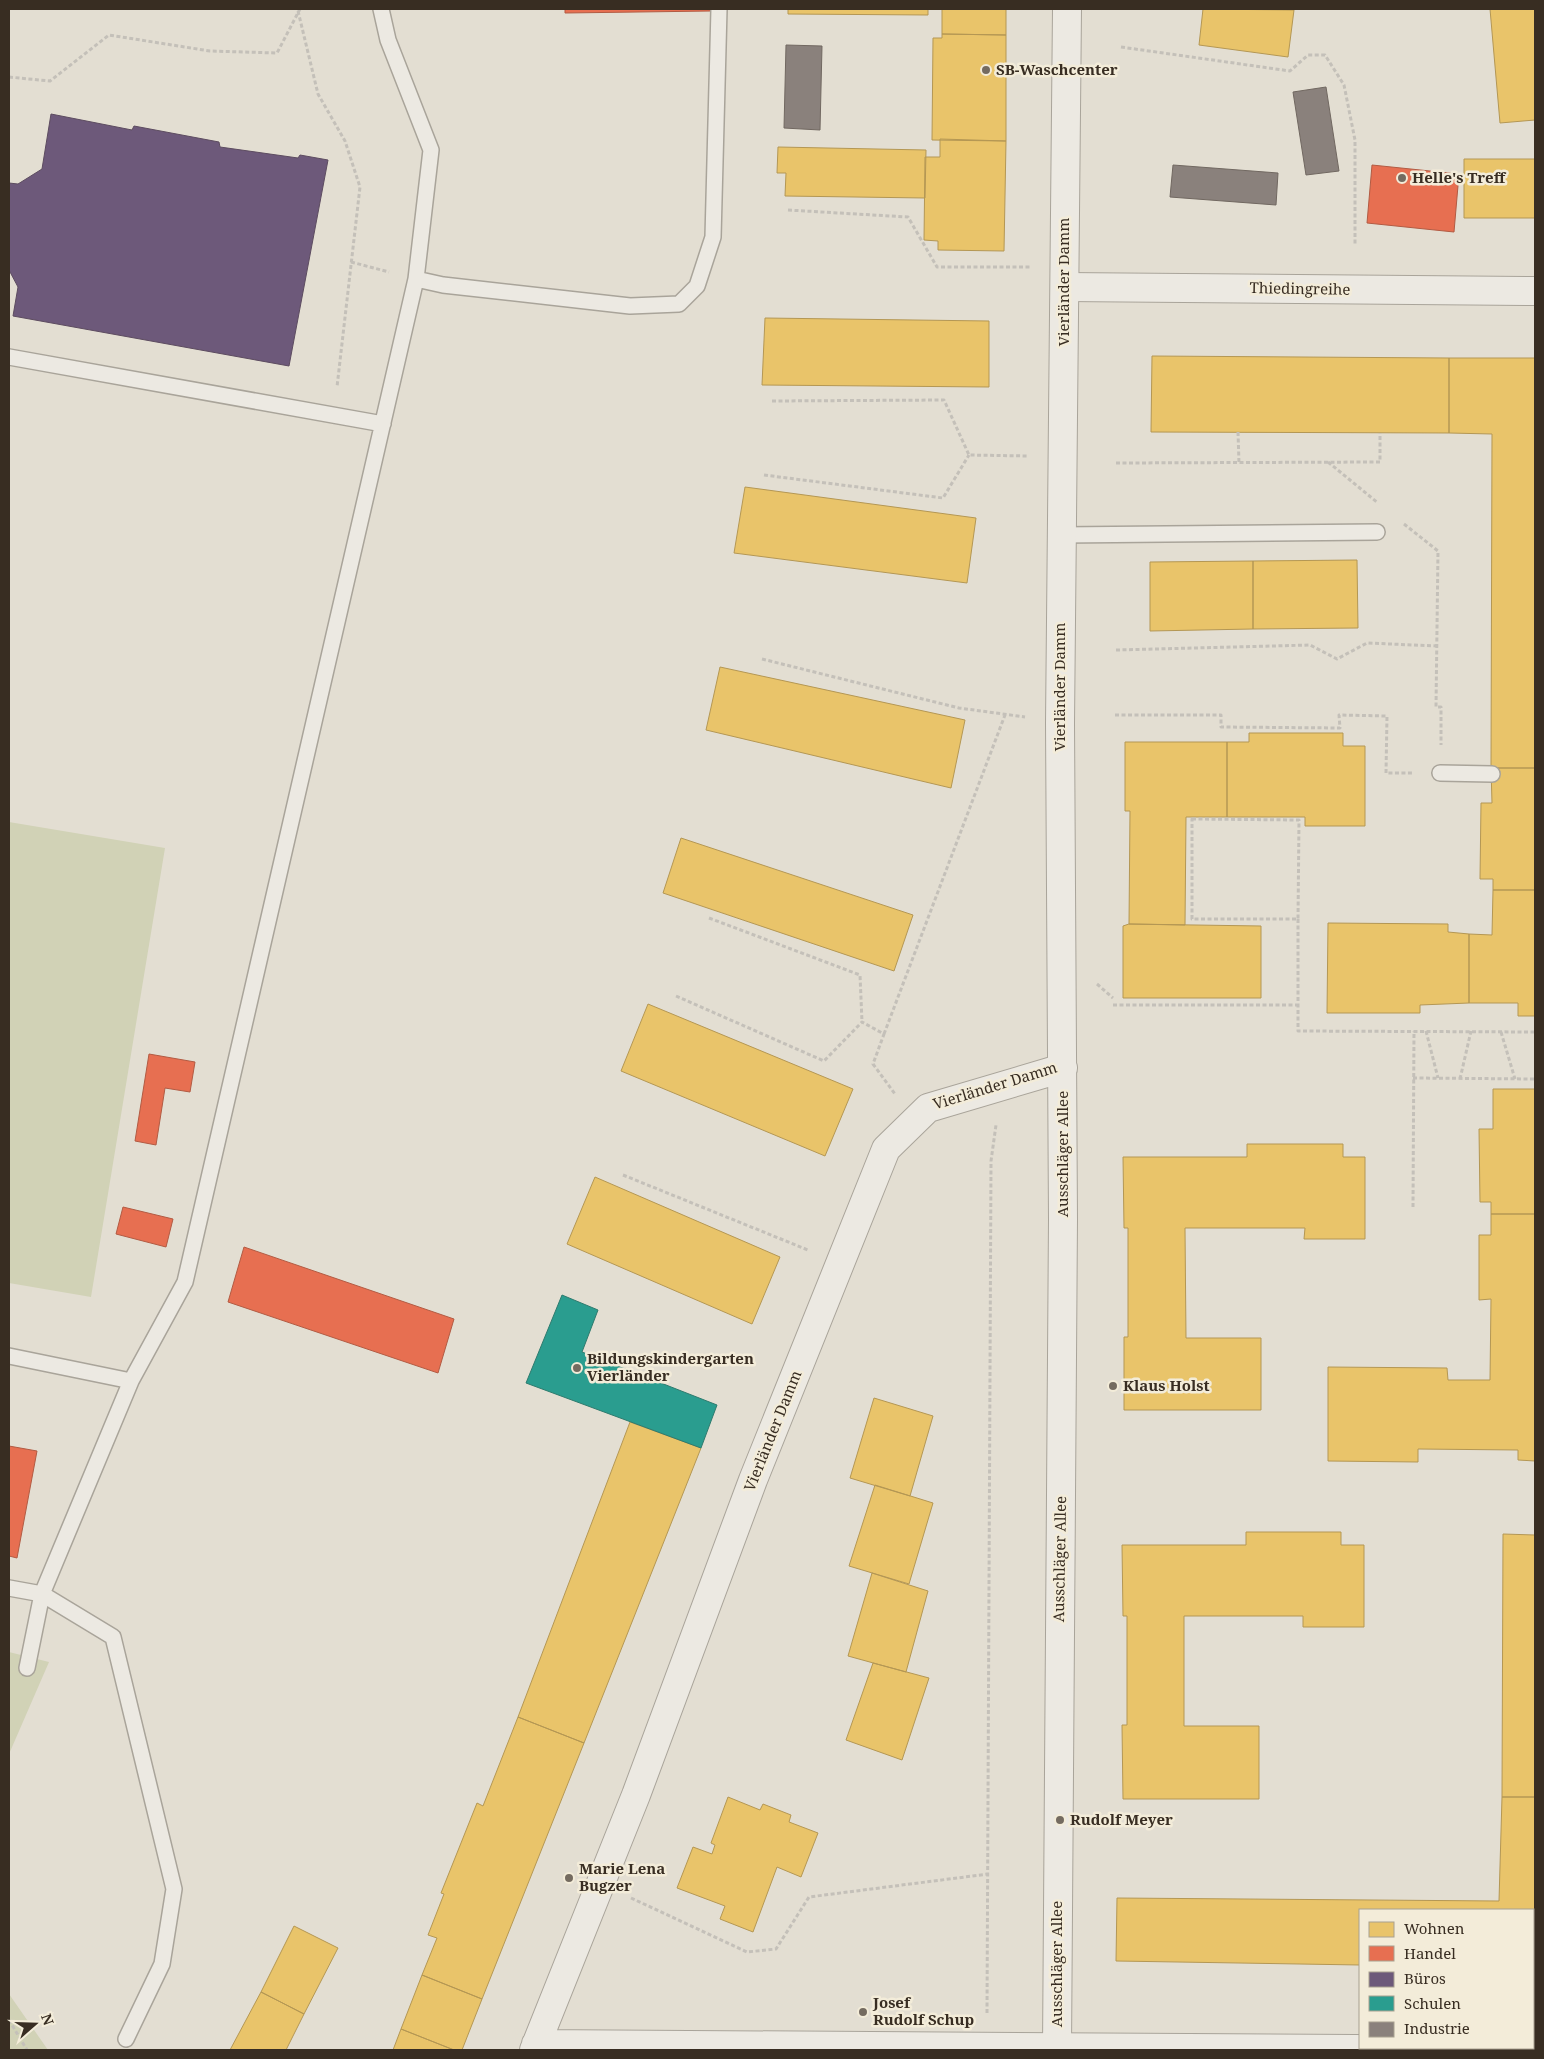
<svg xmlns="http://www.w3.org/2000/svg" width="1544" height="2059" font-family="'Noto Serif',serif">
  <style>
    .green { fill: #d1d2b6 }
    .homes { fill: #e9c46a; stroke: #b49754 }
    .shops { fill: #e76f51; stroke: #b25b43 }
    .offices { fill: #6d597a; stroke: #5d4c60 }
    .schools { fill: #2a9d8f; stroke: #2e7b6e }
    .industry { fill: #8a817c; stroke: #716861 }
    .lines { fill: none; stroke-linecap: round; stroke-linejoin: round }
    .service-casing { stroke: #a9a49a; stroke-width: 18 }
    .minor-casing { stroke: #a9a49a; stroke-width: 30 }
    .tertiary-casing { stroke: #a9a49a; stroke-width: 30 }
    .path { stroke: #c4c0b9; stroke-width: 3; stroke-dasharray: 4 2.5; stroke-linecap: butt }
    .service { stroke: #ece9e2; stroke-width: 15 }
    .minor { stroke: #ece9e2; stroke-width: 28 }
    .tertiary { stroke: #ece9e2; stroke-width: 28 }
    .poi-dot { fill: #746b60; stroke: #f3ecd9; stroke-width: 2 }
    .labels { text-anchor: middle; stroke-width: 5; stroke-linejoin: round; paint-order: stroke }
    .poi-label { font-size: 15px; font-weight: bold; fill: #382d22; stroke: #f3ecd9; text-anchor: start }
    .street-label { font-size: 15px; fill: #382d22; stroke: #f3ecd9 }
  </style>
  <rect width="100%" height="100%" fill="#e3ded2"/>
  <path class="green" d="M9 822 165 848 91 1297 9 1283Z
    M9 1652 49 1662 9 1754Z
    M9 1994 48 2050H9Z"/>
  <path class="homes" d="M788 9H928V15L788 14Z
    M942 9H1006V35L942 34Z
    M1203 9 1294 10 1288 57 1199 45Z
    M1490 9H1535V120L1500 123Z
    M942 34 1006 35V141L932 140 933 38H942Z
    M940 139 1006 141 1004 251 938 250V241L924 240 925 157H940Z
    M778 147 926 150 925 198 785 196 786 173H777Z
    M1464 159H1535V218H1464Z
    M765 318 989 321V387L762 385Z
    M1152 356 1449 358V433L1151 432Z
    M1449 358H1535V768H1491L1492 434 1449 433Z
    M745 487 976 518 967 583 734 553Z
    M1357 560 1358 628 1253 629V561Z
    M1253 561V629L1150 631V562Z
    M720 667 965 720 951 788 706 730Z
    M1249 733H1343V746H1365V826H1305V817H1227V742H1249Z
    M1125 742H1227V817H1186L1185 925 1129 924 1130 811H1125Z
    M1491 768H1535V890H1493V879H1480L1481 803H1492Z
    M681 838 913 915 894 971 663 893Z
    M1493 890H1535V1016H1518V1003H1469V934L1492 935Z
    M1328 923 1448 924V932L1469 934V1003L1420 1005V1013H1327Z
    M1129 924 1261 926V998H1123V926Z
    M648 1004 853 1089 825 1156 621 1071Z
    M1493 1089H1535V1214H1491V1202H1480L1479 1129H1493Z
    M1247 1144H1343V1157H1365V1239H1304L1305 1228H1185L1186 1338H1261V1410H1124V1337H1128V1228H1124L1123 1157H1247Z
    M595 1177 780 1257 752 1324 567 1244Z
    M1491 1214H1535V1461L1518 1460V1450L1418 1449V1462L1328 1461V1367L1447 1368 1448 1380H1490L1491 1299 1479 1300V1235H1491Z
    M874 1398 933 1416 910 1496 850 1478Z
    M630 1422 701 1448 584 1743 518 1717Z
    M875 1485 933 1503 909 1584 849 1566Z
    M1246 1532H1341V1545H1364V1627H1303V1616H1184V1726H1259V1799H1123L1122 1725H1127V1616H1123L1122 1545H1246Z
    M1503 1534 1535 1535V1797H1502Z
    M872 1573 928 1591 906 1672 848 1656Z
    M873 1663 929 1678 902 1760 846 1740Z
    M518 1717 584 1743 482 1999 422 1975 437 1938 428 1935 444 1894 441 1893 477 1803 483 1806Z
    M728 1797 760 1810 763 1804 791 1815 789 1822 818 1833 801 1877 777 1867 753 1932 720 1919 725 1906 677 1888 693 1847 712 1854 715 1845 711 1843Z
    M1502 1797H1535V1967H1533V1910H1360V1965L1116 1961 1117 1898 1499 1901Z
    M294 1926 338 1948 304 2014 261 1992Z
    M422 1975 482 1999 462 2050H454L401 2029Z
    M261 1992 304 2014 286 2050H230Z
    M401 2029 454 2050H393Z"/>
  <path class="shops" d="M565 9H711V11L565 13Z
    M1372 165 1459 174 1454 232 1367 223Z
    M149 1054 195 1062 190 1092 165 1088 156 1145 135 1141Z
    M123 1207 173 1219 166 1247 116 1234Z
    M244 1247 454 1319 438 1373 228 1302Z
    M9 1446 37 1451 17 1558 9 1556Z"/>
  <path class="offices" d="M51 114 132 130 134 126 219 142 220 147 298 158 300 155 328 160 289 366 13 316 18 287 9 270V183L18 184 42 169Z"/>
  <path class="schools" d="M562 1295 598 1310 582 1352 717 1405 701 1448 526 1383Z"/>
  <path class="industry" d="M786 45 822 46 820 130 784 128Z
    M1326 87 1339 171 1306 175 1293 92Z
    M1173 165 1278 173 1276 205 1170 197Z"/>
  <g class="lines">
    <g class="service-casing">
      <path id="service" d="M416 279 443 285 630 306 679 304 697 286 713 237 719 9
        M9 357 383 424
        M1061 535 1377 532
        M1440 773 1492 774
        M9 1356 131 1381
        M9 1588 42 1594 113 1637 174 1889 162 1964 126 2039
        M27 1668 42 1594 131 1381 185 1282 416 279 431 150 388 40 381 9"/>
    </g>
    <g class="minor-casing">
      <path id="minor" d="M1065 287 1535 291
        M536 2044 1525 2050
        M534 2050 636 1795 753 1480 886 1149 928 1108 1063 1068"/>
    </g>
    <g class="tertiary-casing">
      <path id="tertiary" d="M1057 2050 1063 1219 1060 723 1067 9"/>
    </g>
    <path class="path" d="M298 11 318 94 345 141 360 187 337 387
      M1121 47 1290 71 1308 55H1325L1344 85 1355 140V244
      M9 77 50 81 109 35 210 51 277 53 300 9
      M788 210 908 217 937 267H1031
      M351 262 389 272
      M772 401 944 400 969 455 1029 456
      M1238 432 1239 463
      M1328 462 1378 503
      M1116 463 1380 462V433
      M764 475 943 498 969 455
      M1404 524 1438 551 1436 707H1441V745
      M1116 650 1310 645 1337 659 1367 643 1437 646
      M762 659 959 708 1025 717
      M1115 715H1221V727L1340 728 1339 715 1387 716 1386 773H1413
      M1192 819 1299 820 1298 919H1192Z
      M709 918 860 975 862 1022
      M1298 919V1031L1535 1032
      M1097 984 1113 998
      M676 996 824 1061 862 1022 884 1034 873 1064 895 1094
      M1113 1005H1299
      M1426 1031 1438 1078
      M1501 1032 1515 1079
      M884 1034 1005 715
      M1413 1078 1535 1079
      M1460 1079 1471 1031
      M623 1175 808 1250
      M1413 1207 1414 1031
      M631 1898 747 1952 776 1949 809 1897 988 1874
      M987 2013 991 1161 996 1125
      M9 2020 27 2050"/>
    <use href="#service" class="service"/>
    <use href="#minor" class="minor"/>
    <use href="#tertiary" class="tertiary"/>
  </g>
  <g class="poi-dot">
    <circle cx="986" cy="70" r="5"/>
    <circle cx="1402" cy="178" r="5"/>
    <circle cx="577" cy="1368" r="5"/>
    <circle cx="1113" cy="1386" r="5"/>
    <circle cx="1060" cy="1820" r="5"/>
    <circle cx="569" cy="1878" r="5"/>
    <circle cx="863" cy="2012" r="5"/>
  </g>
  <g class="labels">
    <g class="poi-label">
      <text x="996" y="75">SB-Waschcenter</text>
      <text x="1412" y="183">Helle's Treff</text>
      <text x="587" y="1364">Bildungskindergarten<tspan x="587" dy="17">Vierländer</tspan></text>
      <text x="1123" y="1391">Klaus Holst</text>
      <text x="1070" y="1825">Rudolf Meyer</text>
      <text x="579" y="1874">Marie Lena<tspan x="579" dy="17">Bugzer</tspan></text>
      <text x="873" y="2008">Josef<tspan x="873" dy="17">Rudolf Schup</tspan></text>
    </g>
    <g class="street-label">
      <text transform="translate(1064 282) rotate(-90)" y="5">Vierländer Damm</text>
      <text transform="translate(1300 289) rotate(1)" y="5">Thiedingreihe</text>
      <text transform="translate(1060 687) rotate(-90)" y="5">Vierländer Damm</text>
      <text transform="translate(995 1086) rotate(-17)" y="5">Vierländer Damm</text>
      <text transform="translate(1063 1154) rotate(-90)" y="5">Ausschläger Allee</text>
      <text transform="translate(773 1431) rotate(-68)" y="5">Vierländer Damm</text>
      <text transform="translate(1060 1559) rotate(-89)" y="5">Ausschläger Allee</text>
      <text transform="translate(1057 1964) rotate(-90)" y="5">Ausschläger Allee</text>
    </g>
  </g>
  <rect width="1544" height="2059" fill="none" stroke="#382d22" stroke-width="20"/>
  <rect x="1359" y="1909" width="175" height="140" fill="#f3ecd9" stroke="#a8a090"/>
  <rect x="1369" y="1922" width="25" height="15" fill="#e9c46a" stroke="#a8a090"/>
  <text x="1404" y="1934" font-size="15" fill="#382d22">Wohnen</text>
  <rect x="1369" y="1946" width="25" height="15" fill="#e76f51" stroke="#a8a090"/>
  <text x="1404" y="1959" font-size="15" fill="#382d22">Handel</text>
  <rect x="1369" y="1972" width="25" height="15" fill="#6d597a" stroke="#a8a090"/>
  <text x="1404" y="1984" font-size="15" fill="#382d22">Büros</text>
  <rect x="1369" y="1996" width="25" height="15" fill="#2a9d8f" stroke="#a8a090"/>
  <text x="1404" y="2009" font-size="15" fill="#382d22">Schulen</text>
  <rect x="1369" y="2022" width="25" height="15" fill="#8a817c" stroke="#a8a090"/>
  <text x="1404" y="2034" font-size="15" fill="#382d22">Industrie</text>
  <g transform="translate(35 2024) rotate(70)" stroke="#f3ecd9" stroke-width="4" paint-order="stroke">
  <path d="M0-4L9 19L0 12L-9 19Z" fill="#382d22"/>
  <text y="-8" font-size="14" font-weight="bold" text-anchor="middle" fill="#382d22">N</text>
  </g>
</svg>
